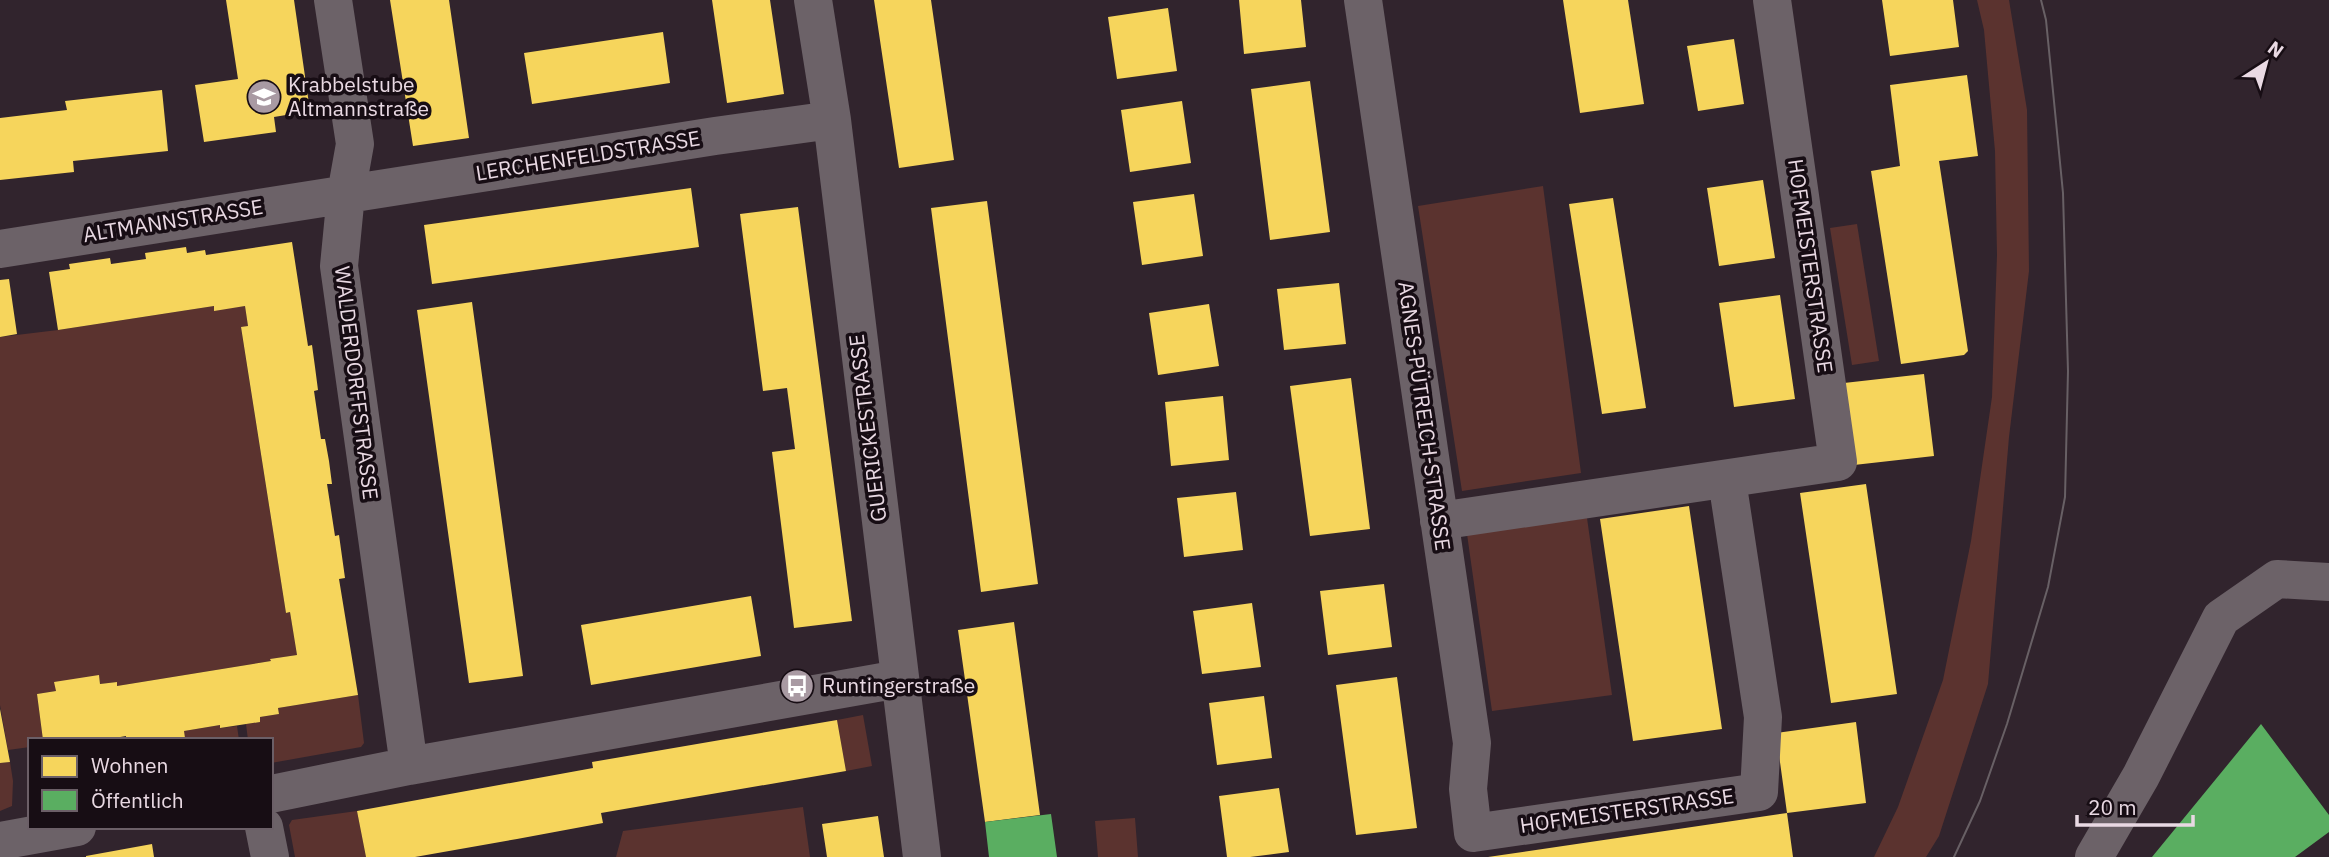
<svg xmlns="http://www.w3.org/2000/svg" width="2329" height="857" font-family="'IBM Plex Sans',sans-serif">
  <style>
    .green { fill: #5b332f }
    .homes { fill: #f6d55c }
    .public { fill: #5aae61 }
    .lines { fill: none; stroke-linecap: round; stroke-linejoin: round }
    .street { stroke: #6c6268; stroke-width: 38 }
    .tram { stroke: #686065; stroke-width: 2 }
    .labels { text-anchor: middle; stroke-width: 7; stroke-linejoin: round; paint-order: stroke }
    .poi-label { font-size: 21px; fill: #e9d9e3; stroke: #170d14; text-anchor: start }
    .street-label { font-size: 21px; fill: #e9d9e3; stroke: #170d14 }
  </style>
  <rect width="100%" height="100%" fill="#31242d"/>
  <path class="green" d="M1977 0H2009L2027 110 2029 271 2009 437 1988 684 1939 836 1926 857H1874L1898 807 1943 680 1971 541 1992 397 1997 255 1995 151 1984 30Z
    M1543 186 1581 473 1462 491 1418 206Z
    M1857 224 1879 361 1852 365 1830 228Z
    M214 306V310L245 306 248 326 241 328 286 613 290 612 297 655 271 659V661L117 686V682L100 684 99 676 55 683 56 691 37 694 43 740H30V747L8 750 0 705V337L58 330Z
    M1587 518 1612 695 1492 711 1467 534Z
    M358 695 364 743 361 747 271 763V740H248L246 724 260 722V717L279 714 278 708Z
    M863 715 872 766 846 771 837 720Z
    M220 725 221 728 237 726 239 740H171L184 731Z
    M10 762 13 781 12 806 0 811V763Z
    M803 807 810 857H616L623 831Z
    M357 811 366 857H295L289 825 292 820Z
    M1135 818 1138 857H1098L1095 821Z"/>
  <path class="homes" d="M226 0H294L310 111 274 117 276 132 204 142 195 85 238 79Z
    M390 0H449L469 138 413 146Z
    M712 0H770L784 94 727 103Z
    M874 0H931L954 160 899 168Z
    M1239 0H1301L1306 47 1244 54Z
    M1563 0H1628L1644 104 1580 113Z
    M1882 0H1953L1959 47 1890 56Z
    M1168 8 1177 71 1117 79 1108 17Z
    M663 32 670 83 532 104 524 53Z
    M1734 39 1744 104 1698 111 1687 46Z
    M1967 75 1978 156 1939 161 1968 351 1964 355 1901 364 1871 171 1900 166 1890 85Z
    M1310 81 1330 232 1270 240 1251 89Z
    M162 90 168 151 73 161 74 172 0 180V118L67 110 65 101Z
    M1182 101 1191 163 1130 172 1121 110Z
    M1763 180 1775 258 1719 266 1707 188Z
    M691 188 699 247 432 284 424 225Z
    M1194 194 1203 256 1142 265 1133 202Z
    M1613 198 1646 408 1602 414 1569 204Z
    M987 201 1038 584 981 592 931 208Z
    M798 207 852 621 794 628 772 452 795 449 787 388 763 391 740 214Z
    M292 242 308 346 312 345 315 367 318 390 314 391 321 439H325L329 461 332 484H327L335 536 339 535 345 578 339 579 358 695 278 708 279 714 260 717V722L220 728V725L184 731 185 738 171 740H144V738L126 740V736L103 740H43L37 694 56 691 54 682 99 675 100 684 117 682V686L271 661 270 659 297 655 290 612 286 613 241 327 248 326 245 306 214 311V306L58 330 49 272 70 269 69 264 110 258 111 264 146 259 145 253 186 247 187 253 205 250 206 255Z
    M9 279 17 334 0 337V280Z
    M1339 283 1346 344 1284 350 1277 289Z
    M1780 295 1795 399 1734 407 1719 303Z
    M472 302 523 676 469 683 417 310Z
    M1209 304 1219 366 1158 375 1149 313Z
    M1924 374 1934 456 1854 465 1844 383Z
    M1351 378 1370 529 1310 536 1290 386Z
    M1223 396 1229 460 1171 466 1165 402Z
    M1866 484 1897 694 1831 703 1800 493Z
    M1236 492 1243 550 1184 557 1177 498Z
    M1689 506 1722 729 1633 741 1600 519Z
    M1384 584 1392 647 1328 655 1320 591Z
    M751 596 761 656 591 685 581 625Z
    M1252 603 1261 667 1202 674 1193 611Z
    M1014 622 1040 815 985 822 958 630Z
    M1397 677 1417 828 1356 835 1336 685Z
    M1264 696 1272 758 1217 765 1209 703Z
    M0 709 10 762 0 763Z
    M837 720 846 771 601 813 603 823 517 839 415 857H366L357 811 593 768 592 762Z
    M1856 722 1866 803 1787 813 1793 857H1488L1787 813 1776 733Z
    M1279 788 1289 852 1250 857H1227L1219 796Z
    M878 816 884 857H827L822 824Z
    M152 844 154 857H86V856Z"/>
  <path class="public" d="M2261 724 2329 815V832L2295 857H2152Z
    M1051 814 1057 857H989L985 822Z"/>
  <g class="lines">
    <path class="street" d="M333 0 355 144 346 194 339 266 409 766
      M813 0 832 120 922 857
      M1363 0 1472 743 1468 789 1473 833 1759 792 1763 717 1727 480
      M0 249 715 136 832 120
      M1439 521 1838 462 1772 0
      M271 794 409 766 899 679
      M264 827 270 857
      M0 841 77 827
      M2094 857 2141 776 2221 618 2277 579 2329 582"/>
    <path class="tram" d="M1954 857 1980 801 2007 724 2048 587 2065 497 2068 371 2063 193 2046 20 2041 0"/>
  </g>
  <defs>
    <g id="school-disc" transform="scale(1.75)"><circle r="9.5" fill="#a99aa3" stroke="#170d14"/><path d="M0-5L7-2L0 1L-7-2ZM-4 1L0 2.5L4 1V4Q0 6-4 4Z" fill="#fff"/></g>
    <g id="bus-disc" transform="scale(1.75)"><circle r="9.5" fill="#a99aa3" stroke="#170d14"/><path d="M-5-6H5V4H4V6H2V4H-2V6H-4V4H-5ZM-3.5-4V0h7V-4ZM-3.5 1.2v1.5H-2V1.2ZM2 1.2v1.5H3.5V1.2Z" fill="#fff"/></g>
  </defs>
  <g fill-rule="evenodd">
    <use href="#school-disc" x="264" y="97"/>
    <use href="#bus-disc" x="797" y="686"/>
  </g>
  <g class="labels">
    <g class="poi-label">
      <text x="288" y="92">Krabbelstube<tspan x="288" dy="24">Altmannstraße</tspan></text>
      <text x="822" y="693">Runtingerstraße</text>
    </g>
    <g class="street-label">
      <text transform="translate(588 156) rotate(-9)" y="7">LERCHENFELDSTRASSE</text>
      <text transform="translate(173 221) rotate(-9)" y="7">ALTMANNSTRASSE</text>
      <text transform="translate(1810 266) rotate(82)" y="7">HOFMEISTERSTRASSE</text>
      <text transform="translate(356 383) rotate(83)" y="7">WALDERDORFFSTRASSE</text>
      <text transform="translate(1424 416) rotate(82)" y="7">AGNES-PÜTREICH-STRASSE</text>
      <text transform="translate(868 428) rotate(-97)" y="7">GUERICKESTRASSE</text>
      <text transform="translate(1627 811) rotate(-8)" y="7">HOFMEISTERSTRASSE</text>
    </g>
  </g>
  <rect x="28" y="738" width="245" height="91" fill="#170d14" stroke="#6b5f67" stroke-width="2"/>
  <rect x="42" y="756" width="35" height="21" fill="#f6d55c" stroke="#6b5f67" stroke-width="2"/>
  <text x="91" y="773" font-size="21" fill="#e9d9e3">Wohnen</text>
  <rect x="42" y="790" width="35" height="21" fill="#5aae61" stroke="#6b5f67" stroke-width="2"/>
  <text x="91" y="808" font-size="21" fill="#e9d9e3">Öffentlich</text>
  <g transform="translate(2266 63) rotate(36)" stroke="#170d14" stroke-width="5" paint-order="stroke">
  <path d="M0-5L12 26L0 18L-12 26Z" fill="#e9d9e3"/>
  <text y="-10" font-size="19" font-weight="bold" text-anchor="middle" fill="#e9d9e3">N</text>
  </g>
  <path d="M2077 815v10h116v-10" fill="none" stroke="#e9d9e3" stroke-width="3.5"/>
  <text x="2088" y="815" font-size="21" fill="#e9d9e3" stroke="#170d14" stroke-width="5" paint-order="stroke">20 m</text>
</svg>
